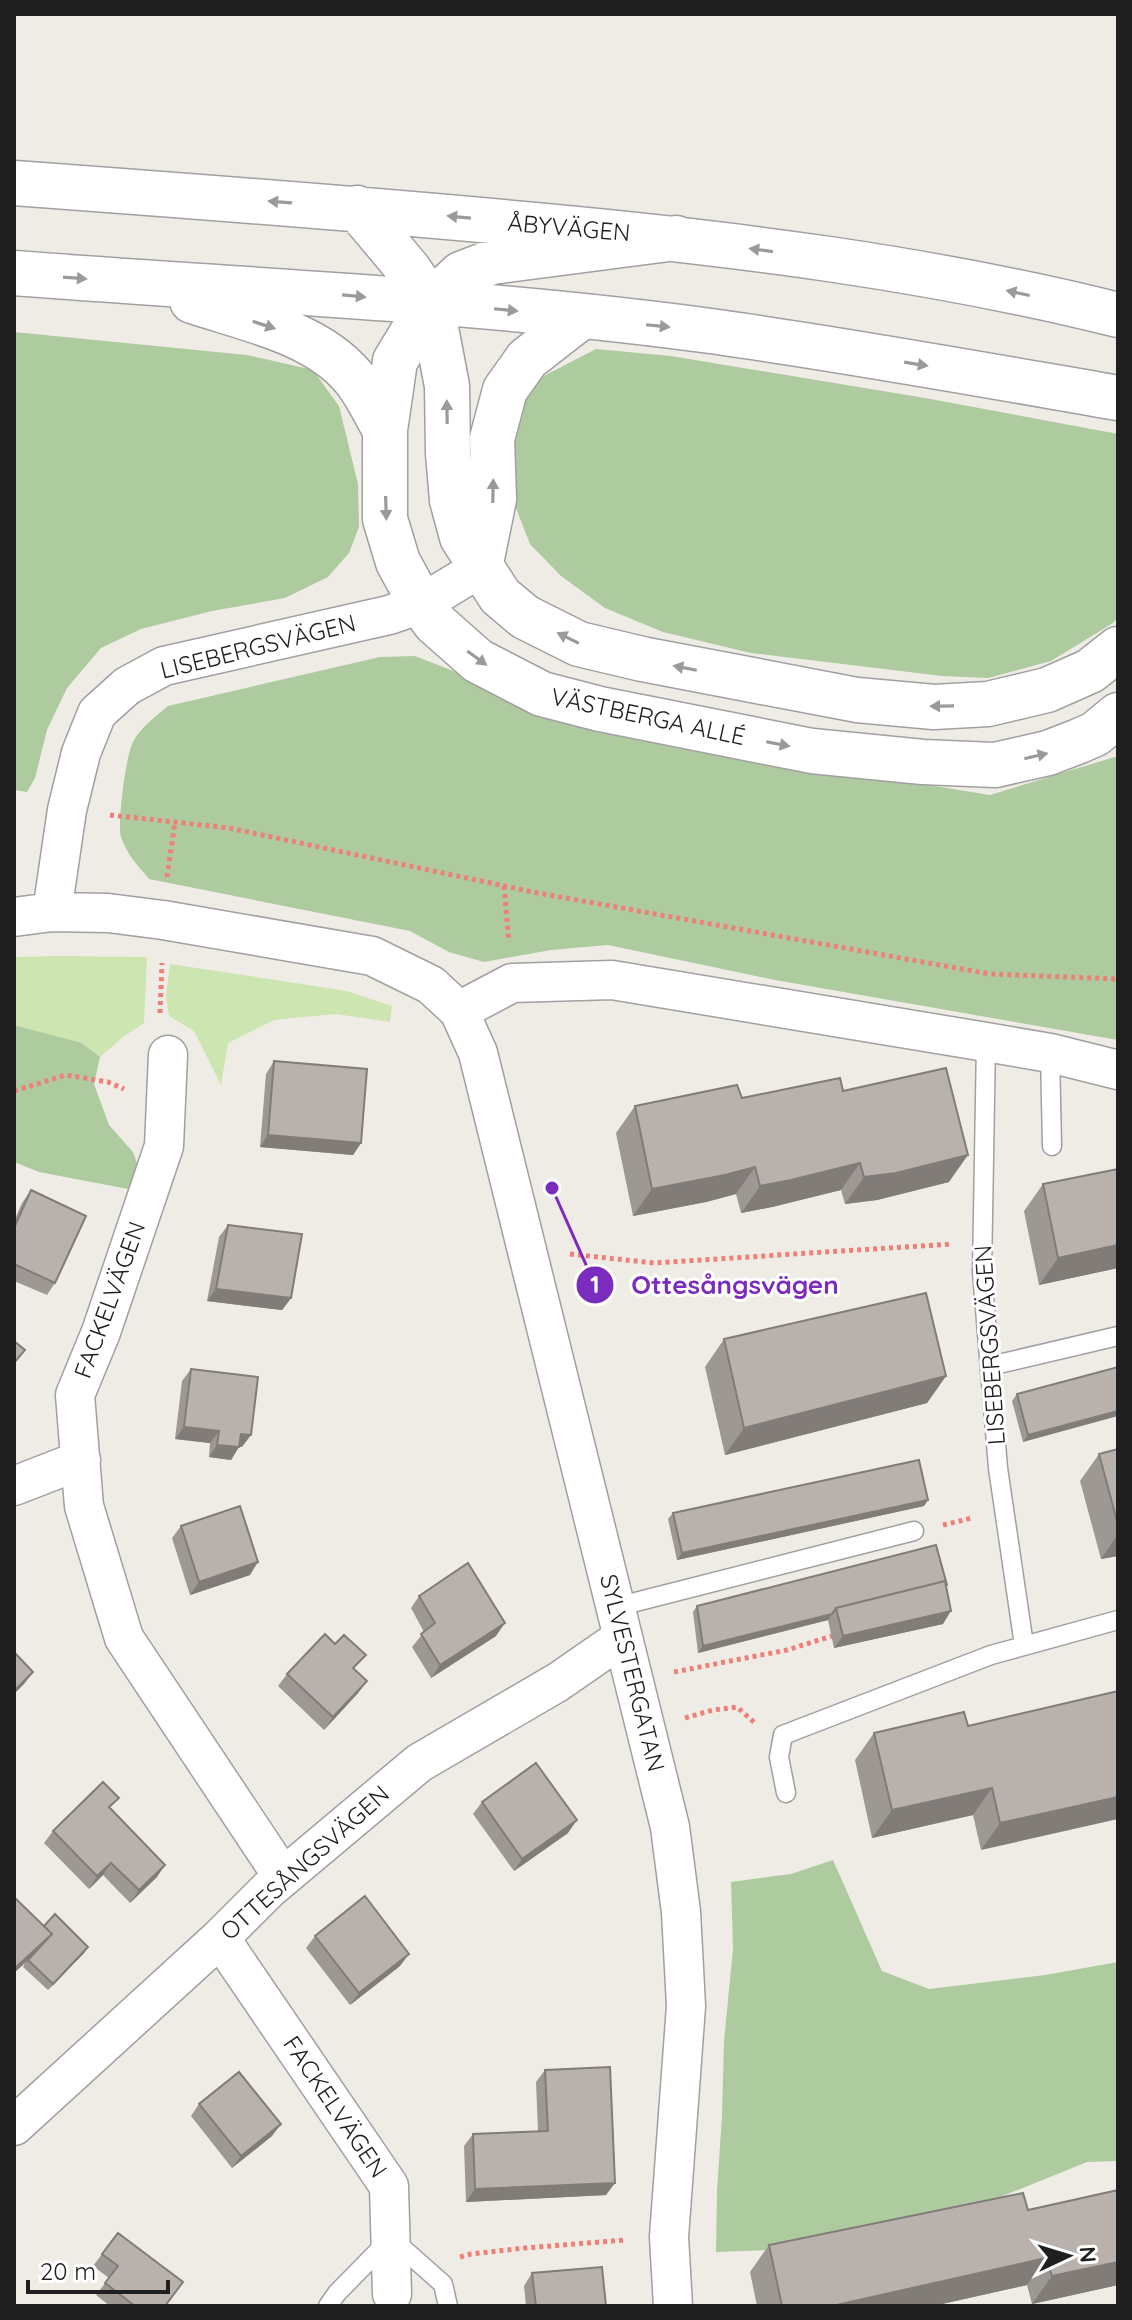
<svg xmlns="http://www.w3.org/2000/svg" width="1132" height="2320" font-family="Quicksand,sans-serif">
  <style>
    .grass { fill: #cce5b1 }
    .forest { fill: #adcb9f }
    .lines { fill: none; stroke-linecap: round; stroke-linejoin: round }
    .service-casing { stroke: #a0a0a0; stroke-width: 21 }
    .minor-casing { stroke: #a0a0a0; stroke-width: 41 }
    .tertiary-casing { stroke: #a0a0a0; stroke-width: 47 }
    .path { stroke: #ee8078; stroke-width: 5; stroke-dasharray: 4 4; stroke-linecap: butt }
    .service { stroke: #fff; stroke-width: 18 }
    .minor { stroke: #fff; stroke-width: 38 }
    .tertiary { stroke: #fff; stroke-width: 44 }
    .wall { fill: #9e9894 }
    .shaded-wall { fill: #817c78 }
    .building { fill: #b8b1ac; stroke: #817c78; stroke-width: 2 }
    .oneway { fill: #9a9a9a }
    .labels { text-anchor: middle; stroke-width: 6; stroke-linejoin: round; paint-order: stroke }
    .street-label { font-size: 24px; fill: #1f1f1f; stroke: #fff }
    .leader { fill: none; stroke: #7b2cbf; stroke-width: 3 }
    .callout-dot { fill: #7b2cbf; stroke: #fff; stroke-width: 3 }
    .mark-label { font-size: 24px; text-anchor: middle; font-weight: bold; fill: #fff }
    .callout-label { font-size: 26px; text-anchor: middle; font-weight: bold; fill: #7b2cbf; stroke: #fff; stroke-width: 6; stroke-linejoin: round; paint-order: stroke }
  </style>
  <rect width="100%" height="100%" fill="#efece6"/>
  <path class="grass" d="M61 956 147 957 144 1023 123 1037 100 1057 82 1043 14 1025V957Z
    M170 964 347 991 392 1006 390 1022 336 1014 274 1020 228 1043 221 1085 194 1031 169 1016 166 997Z"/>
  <path class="forest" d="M14 332 247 355 313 370 339 406 358 484 359 527 349 553 328 577 285 598 212 611 141 629 101 648 67 688 47 730 35 778 27 792 14 790Z
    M596 349 671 356 925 398 1118 434V617L1113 623 1051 661 988 678 942 676 751 653 663 632 605 608 561 576 530 544 512 498 505 467 517 415 536 380Z
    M415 656 453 671 517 706 556 717 731 748 928 785 990 795 1118 756V1040L775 980 608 945 551 950 484 962 449 952 410 931 149 879C138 866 126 853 121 837 117 823 126 755 133 742 140 728 156 716 168 706L380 657Z
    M14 1025 82 1043 100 1057 94 1084 109 1125 133 1152 144 1183 128 1189 39 1172 14 1162Z
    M833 1860 882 1971 929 1989 1045 1975 1118 1962V2161L1087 2162 983 2204 768 2250 716 2252 717 2191 722 2116 724 2041 733 1949 731 1882 791 1874Z"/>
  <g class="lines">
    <g class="service-casing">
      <path id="service" d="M986 1042 982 1272 998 1468 1024 1645
        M1050 1053 1052 1146
        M990 1366 1118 1336
        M616 1607 914 1531
        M786 1793 779 1757 783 1735 991 1655 1118 1620
        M328 2306 337 2293 391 2238 443 2284 448 2306"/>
    </g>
    <g class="minor-casing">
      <path id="minor" d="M52 912 67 810 81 753 97 713 127 686 164 666 389 615 421 604 480 568
        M14 917 52 912 108 913 163 920 372 956 431 985 459 1011 478 1053 670 1827 681 1912 686 2006 669 2237 673 2306
        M459 1011 512 983 612 980 986 1042 1050 1053 1118 1070
        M168 1055 164 1146 101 1332 75 1395 84 1506 124 1638 283 1877
        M14 1486 81 1460
        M220 1938 389 2186 392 2294
        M14 2126 220 1938 269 1889 419 1763 558 1682 623 1637"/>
    </g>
    <g class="tertiary-casing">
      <path id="tertiary" d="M14 183C191 196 368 209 545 226 737 244 930 268 1118 315
        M357 208 409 270 431 302 447 386 448 453 452 500 462 537 500 596 525 617 579 644 642 659 857 700 934 707 988 704 1047 690 1090 671 1118 649
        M676 238 492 262 461 274 431 302 395 361 385 430V519L398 562 421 604 435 623 478 661 542 694 600 709 812 751 923 762 995 765 1048 753 1079 741 1095 734 1118 715
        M14 273C249 291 485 300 718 332 852 351 985 375 1118 398
        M192 301C246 319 315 332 353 377 366 392 375 413 385 430
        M480 568 494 499 492 439 505 390 527 359 581 317"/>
    </g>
    <path class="path" d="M110 815 229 828 538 893 990 974 1118 979
      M167 877 175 822
      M504 886 509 942
      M160 1013 162 963
      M14 1091 66 1075 108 1082 124 1089
      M570 1254 654 1263 951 1244
      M943 1525 972 1518
      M674 1672 787 1650 832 1636
      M685 1718 713 1710 737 1707 755 1723
      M460 2257 471 2254 525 2248 625 2240"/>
    <use href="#service" class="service"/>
    <use href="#minor" class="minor"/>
    <use href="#tertiary" class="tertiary"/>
  </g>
  <path class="wall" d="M274 1061 361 1143 353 1155 260 1147 266 1074Z
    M843 1091 949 1182 877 1200 845 1204 841 1190 772 1207 741 1213 736 1194 706 1202 633 1216 616 1133 635 1106Z
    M1043 1184 1118 1268 1039 1285 1024 1211Z
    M31 1190 55 1283 47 1295 14 1281V1221L22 1203Z
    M228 1225 291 1298 282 1310 207 1301 219 1237Z
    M724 1339 946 1376 927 1403 725 1455 705 1367Z
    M1118 1367 1023 1442 1012 1401 1017 1394Z
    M191 1369 242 1447H239L231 1460 209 1457 210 1443 175 1439 182 1381Z
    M1118 1449V1556L1101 1559 1080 1481 1099 1454Z
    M928 1500 924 1506 677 1560 668 1519 673 1513Z
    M181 1526 250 1575 190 1595 172 1538Z
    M946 1587 943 1624 834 1648 828 1620 698 1653 693 1612 697 1606Z
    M419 1596 496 1636 431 1678 412 1647 424 1632 411 1608Z
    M355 1670 367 1681 358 1693 324 1730 278 1686 287 1674Z
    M1118 1691 981 1850 973 1815 872 1838 855 1760 874 1733 968 1726Z
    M482 1802 568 1833 514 1871 473 1814Z
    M111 1809 157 1877 130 1903 103 1875 89 1889 44 1843 53 1831Z
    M44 1926 88 1947 84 1953 48 1990 23 1967Z
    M315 1936 400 1966 350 2005 306 1948Z
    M545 2070 606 2195 466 2202 464 2146 473 2134 538 2131 536 2082Z
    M199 2104 272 2136 232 2168 191 2116Z
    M1118 2190V2285L1032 2304 1027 2285 933 2306H757L750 2272 769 2245 1028 2210Z
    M102 2254 166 2306H110L96 2295 109 2278 93 2266Z
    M532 2273 606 2306H526L524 2286Z"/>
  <path class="shaded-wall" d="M268 1135 361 1143 353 1155 260 1147Z
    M968 1155 949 1182 877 1200 845 1204 864 1177Z
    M860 1163 841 1190 772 1207 741 1213 760 1186Z
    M755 1167 736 1194 706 1202 633 1216 652 1189Z
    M1118 1245V1268L1039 1285 1058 1258Z
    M216 1289 291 1298 282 1310 207 1301Z
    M946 1376 927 1403 725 1455 744 1428Z
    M1118 1411V1416L1023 1442 1028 1435Z
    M184 1427 219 1431 210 1443 175 1439Z
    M241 1434 251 1435 242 1447 232 1446Z
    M217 1445 239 1447 231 1460 209 1457Z
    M928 1500 924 1506 677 1560 682 1553Z
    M1118 1534V1556L1101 1559Z
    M258 1562 250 1575 190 1595 199 1582Z
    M951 1611 943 1624 834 1648 843 1636Z
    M832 1614 828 1620 698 1653 703 1646Z
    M505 1623 496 1636 431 1678 440 1665Z
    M33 1672 24 1684 14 1694V1691Z
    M367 1681 358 1693 324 1730 333 1717Z
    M992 1788 973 1815 872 1838 892 1810Z
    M1118 1797V1819L981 1850 1000 1823Z
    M577 1820 568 1833 514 1871 522 1859Z
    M111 1863 103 1875 89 1889 97 1876Z
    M165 1865 157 1877 130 1903 139 1890Z
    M52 1934 44 1946 14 1973V1969Z
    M88 1947 84 1953 48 1990 53 1984Z
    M409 1954 400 1966 350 2005 359 1993Z
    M281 2124 272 2136 232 2168 241 2156Z
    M615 2183 606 2195 466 2202 475 2189Z
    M1046 2258 1027 2285 933 2306H832Z
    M1118 2262V2285L1032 2304 1052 2276Z"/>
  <path class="building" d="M274 1061 367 1069 361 1143 268 1135Z
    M946 1068 968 1155 896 1173 864 1177 860 1163 791 1180 760 1186 755 1167 725 1175 652 1189 635 1106 737 1085 742 1098 840 1078 843 1091Z
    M1118 1169V1245L1058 1258 1043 1184Z
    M31 1190 86 1216 55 1283 14 1264V1228Z
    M228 1225 302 1234 291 1298 216 1289Z
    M926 1293 946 1376 744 1428 724 1339Z
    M14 1341 25 1350 14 1363Z
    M1118 1367V1411L1028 1435 1017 1394Z
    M191 1369 258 1377 251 1435 241 1434 239 1447 217 1445 219 1431 184 1427Z
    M1118 1449V1525L1099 1454Z
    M919 1460 928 1500 682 1553 673 1513Z
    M240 1506 258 1562 199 1582 181 1526Z
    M936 1545 947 1585 946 1586 945 1581 836 1608 832 1614 703 1646 697 1606Z
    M468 1563 505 1623 440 1665 421 1634 435 1623 419 1596Z
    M945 1581 951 1611 843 1636 836 1608Z
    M325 1634 335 1644 344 1635 366 1655 353 1668 367 1681 333 1717 287 1674Z
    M14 1652 33 1672 14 1691Z
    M1118 1691V1797L1000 1823 992 1788 892 1810 874 1733 964 1712 968 1726Z
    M536 1763 577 1820 522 1859 482 1802Z
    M103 1782 119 1798 109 1807 165 1865 139 1890 111 1863 97 1876 53 1831Z
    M365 1896 409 1954 359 1993 315 1936Z
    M14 1897 52 1934 14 1969Z
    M55 1914 88 1947 53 1984 28 1960 52 1934 44 1926Z
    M610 2067 615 2183 475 2189 473 2134 548 2131 545 2070Z
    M239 2072 281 2124 241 2156 199 2104Z
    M1118 2190V2262L1052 2276 1046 2258 832 2306H782L769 2245 1023 2193 1028 2210Z
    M118 2233 183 2282 165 2306H135L105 2283 118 2266 102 2254Z
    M602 2267 606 2306H536L532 2273Z"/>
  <defs><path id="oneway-solid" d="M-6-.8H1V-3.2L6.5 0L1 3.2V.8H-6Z" transform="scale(2)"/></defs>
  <g class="oneway">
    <use href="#oneway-solid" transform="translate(280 202) rotate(-176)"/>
    <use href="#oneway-solid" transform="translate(459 217) rotate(-175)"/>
    <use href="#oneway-solid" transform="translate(761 250) rotate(-172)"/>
    <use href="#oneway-solid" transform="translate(75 278) rotate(4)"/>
    <use href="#oneway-solid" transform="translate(1018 293) rotate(-168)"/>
    <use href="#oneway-solid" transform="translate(354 296) rotate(5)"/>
    <use href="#oneway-solid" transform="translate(506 310) rotate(6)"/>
    <use href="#oneway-solid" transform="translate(264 325) rotate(18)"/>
    <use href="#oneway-solid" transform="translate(658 326) rotate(6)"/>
    <use href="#oneway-solid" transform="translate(916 364) rotate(9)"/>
    <use href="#oneway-solid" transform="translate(447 412) rotate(-91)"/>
    <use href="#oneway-solid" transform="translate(493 491) rotate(-89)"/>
    <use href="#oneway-solid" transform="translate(386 508) rotate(88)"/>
    <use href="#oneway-solid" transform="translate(568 638) rotate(-154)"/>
    <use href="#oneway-solid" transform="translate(477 658) rotate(36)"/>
    <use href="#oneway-solid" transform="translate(685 668) rotate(-169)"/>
    <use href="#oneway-solid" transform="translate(942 706) rotate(179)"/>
    <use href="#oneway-solid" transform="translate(778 744) rotate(11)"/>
    <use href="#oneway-solid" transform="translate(1036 756) rotate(-13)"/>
  </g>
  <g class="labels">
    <g class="street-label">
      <text transform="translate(569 228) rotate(5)" y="8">ÅBYVÄGEN</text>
      <text transform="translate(258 647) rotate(-14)" y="8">LISEBERGSVÄGEN</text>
      <text transform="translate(648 717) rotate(12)" y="8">VÄSTBERGA ALLÉ</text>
      <text transform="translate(110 1300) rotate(-70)" y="8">FACKELVÄGEN</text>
      <text transform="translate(990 1345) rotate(-94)" y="8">LISEBERGSVÄGEN</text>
      <text transform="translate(632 1673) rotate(76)" y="8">SYLVESTERGATAN</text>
      <text transform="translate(305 1863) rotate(-42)" y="8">OTTESÅNGSVÄGEN</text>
      <text transform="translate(335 2107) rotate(56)" y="8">FACKELVÄGEN</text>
    </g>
  </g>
  <path class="leader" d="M552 1188L595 1285"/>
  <g class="callout-dot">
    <circle cx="552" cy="1188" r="8"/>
    <circle cx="595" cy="1285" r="20"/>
  </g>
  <g class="mark-label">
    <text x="595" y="1293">1</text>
  </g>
  <g class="callout-label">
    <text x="735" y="1294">Ottesångsvägen</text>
  </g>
  <rect width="1132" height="2320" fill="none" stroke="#1f1f1f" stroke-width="32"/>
  <g transform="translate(1068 2256) rotate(86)" stroke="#ffffff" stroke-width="6" paint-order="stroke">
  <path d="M0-6L14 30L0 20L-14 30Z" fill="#1f1f1f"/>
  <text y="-12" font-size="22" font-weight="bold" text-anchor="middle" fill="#1f1f1f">N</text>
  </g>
  <path d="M28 2280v12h140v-12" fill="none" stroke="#1f1f1f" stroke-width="4"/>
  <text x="40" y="2280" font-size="24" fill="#1f1f1f" stroke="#ffffff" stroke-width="6" paint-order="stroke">20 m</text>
</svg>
